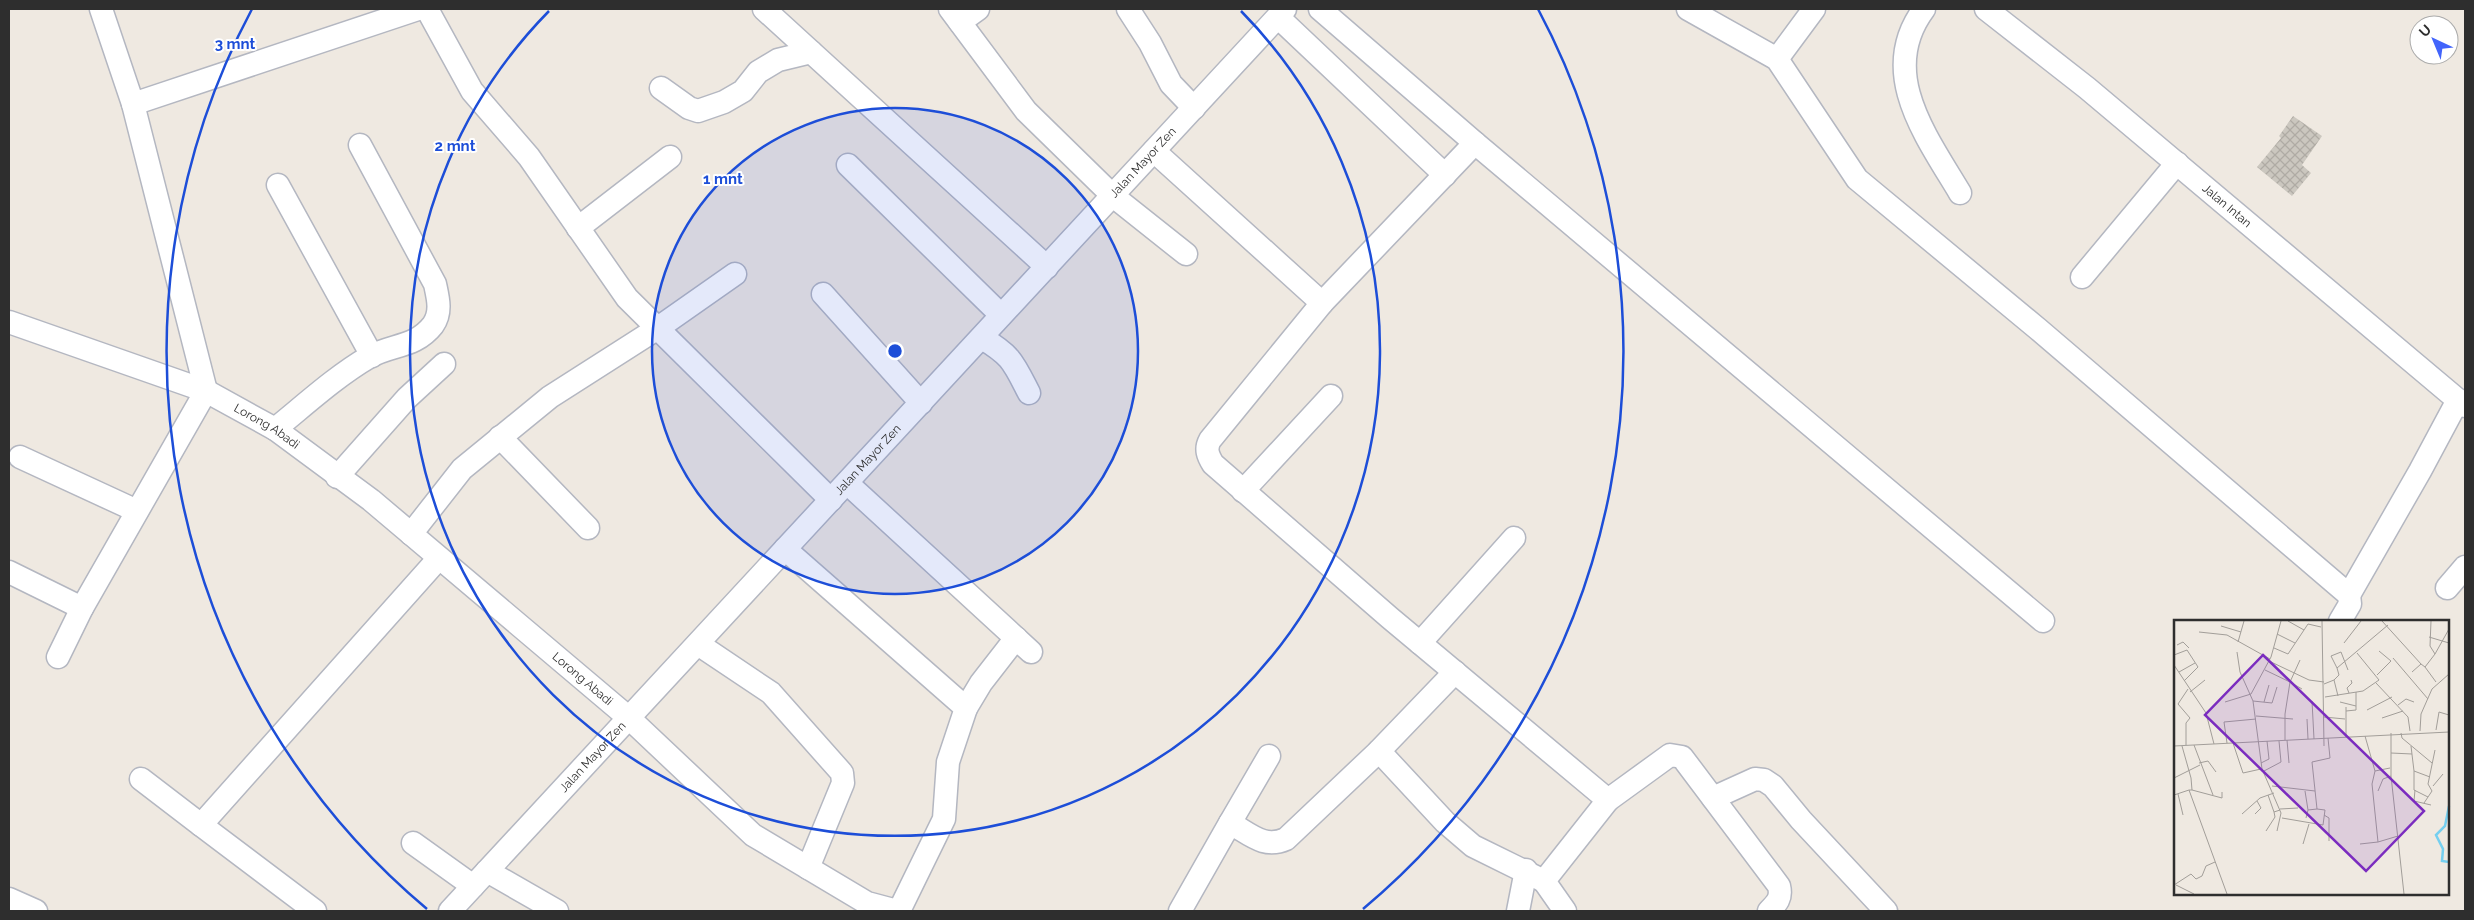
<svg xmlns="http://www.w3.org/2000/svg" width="2474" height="920" font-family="Raleway,sans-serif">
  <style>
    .building { fill: url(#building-cross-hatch) }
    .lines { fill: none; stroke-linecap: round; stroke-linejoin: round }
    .minor-casing { stroke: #b4b7c1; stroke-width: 25 }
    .minor { stroke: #fff; stroke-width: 22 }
    .ring { fill: none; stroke: #1d4ed8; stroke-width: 2.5 }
    .labels { text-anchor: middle; stroke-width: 4; stroke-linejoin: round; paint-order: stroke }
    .street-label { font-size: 12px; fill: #2e2e2e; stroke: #fff }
    .inset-river { fill: none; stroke: #75cff0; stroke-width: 2.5 }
    .inset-road { fill: none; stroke: #a29e99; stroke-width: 1 }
    .view { fill: #7b2cbf; fill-opacity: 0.15; stroke: #7b2cbf; stroke-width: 2.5 }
    .inset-edge { fill: none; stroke: #2e2e2e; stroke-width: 2.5 }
    .centre { fill: #1d4ed8; stroke: #fff; stroke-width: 2.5 }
    .ring-label { font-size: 15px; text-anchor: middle; font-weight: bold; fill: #1d4ed8; stroke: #fff; stroke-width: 4; stroke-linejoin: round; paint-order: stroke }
  </style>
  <defs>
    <pattern id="building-cross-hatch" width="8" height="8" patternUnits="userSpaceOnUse" patternTransform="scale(1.25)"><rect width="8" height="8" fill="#cbc7bf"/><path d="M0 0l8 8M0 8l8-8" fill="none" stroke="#afaba4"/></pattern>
  </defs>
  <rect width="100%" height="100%" fill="#efe9e1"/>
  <path class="building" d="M2293 116 2322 136 2302 165 2311 173 2292 196 2257 167 2281 138 2279 136Z"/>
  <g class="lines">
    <g class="minor-casing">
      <g id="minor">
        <path d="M101 9 133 104 206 391"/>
        <path d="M427 9 472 91 529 157 627 298 831 500"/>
        <path d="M764 9 1047 267"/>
        <path d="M950 9 1026 111 1113 196 1186 254"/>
        <path d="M1128 9 1150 43 1171 84 1194 108"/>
        <path d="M1320 9 1475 143 2043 621"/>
        <path d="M1688 9 1777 59 1857 179 2038 329 2349 595 2350 604 2340 621"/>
        <path d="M1924 9C1877 72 1926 136 1960 193"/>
        <path id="s1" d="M1986 9 2087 88 2465 406"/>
        <path d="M1278 17 1445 175"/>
        <path d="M960 22 978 9"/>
        <path d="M1777 59 1814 9"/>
        <path d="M661 88 689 108 698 111 724 102 743 91 758 72 778 60 811 52"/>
        <path d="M133 104 418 9"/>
        <path d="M1154 151 1322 303 1210 440C1205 449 1208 456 1213 464L1390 618 1608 800 1670 755 1682 757 1779 886C1782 898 1777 903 1769 911"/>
        <path d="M848 165 1001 315"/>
        <path d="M278 185 372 356"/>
        <path d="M578 228 670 157"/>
        <path d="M2082 277 2177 163"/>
        <path d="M823 294 921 403"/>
        <path d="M1322 303 1475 143"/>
        <path id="s2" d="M9 322 206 391 275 429 371 500 629 718 753 835 867 903 897 911"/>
        <path d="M982 338C1012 356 1013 362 1029 393"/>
        <path d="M275 429C306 404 335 377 369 357 392 344 415 348 433 325 442 312 438 298 435 284L360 145"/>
        <path d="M500 437 588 528"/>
        <path d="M20 457 137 511"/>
        <path d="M337 477 407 398 444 364"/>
        <path d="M847 483 1031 652"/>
        <path d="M1243 491 1331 396"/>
        <path d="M411 534 462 469 550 397 658 328 735 274"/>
        <path d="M785 549 966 708 948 762 944 819 899 911"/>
        <path d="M9 572 82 608"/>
        <path d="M2447 588 2465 567"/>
        <path d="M2349 595 2420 471 2458 400"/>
        <path d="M1420 643 1514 538"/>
        <path d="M698 644 771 693 842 773 843 783 808 868"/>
        <path d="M58 657 82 608 206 391"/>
        <path d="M966 708 981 683 1016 638"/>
        <path d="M1379 751 1445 822 1473 846 1544 881"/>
        <path d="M141 779 201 825"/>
        <path d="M1713 798 1755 779 1764 780 1773 786 1801 820 1886 911"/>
        <path d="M1230 823 1269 756"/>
        <path d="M413 843 473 886"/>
        <path d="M487 871 557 911"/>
        <path d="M9 899 36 911"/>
        <path d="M315 911 201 825 439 558"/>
        <path id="s3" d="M450 911 1285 9"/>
        <path d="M1180 911 1230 823C1250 834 1264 849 1286 839L1379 751 1455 672"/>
        <path d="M1518 911 1526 870"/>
        <path d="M1565 911 1544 881 1608 800"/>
      </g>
    </g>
    <use href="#minor" class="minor"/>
  </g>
  <circle cx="895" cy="351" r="243" fill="#1d4ed8" fill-opacity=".12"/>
  <g class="ring">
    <circle cx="895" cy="351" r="243"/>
    <path d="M1241 11A485 485 0 1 1 549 11"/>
    <path d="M427 909A728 728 0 0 1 252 9M1538 9A728 728 0 0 1 1363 909"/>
  </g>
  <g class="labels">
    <g class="street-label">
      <text dy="4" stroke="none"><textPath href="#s3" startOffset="1020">Jalan Mayor Zen</textPath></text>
      <text dy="4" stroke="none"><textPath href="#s1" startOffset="311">Jalan Intan</textPath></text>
      <text dy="4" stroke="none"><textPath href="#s2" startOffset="279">Lorong Abadi</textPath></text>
      <text dy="4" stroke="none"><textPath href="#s3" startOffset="615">Jalan Mayor Zen</textPath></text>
      <text dy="4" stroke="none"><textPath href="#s2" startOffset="684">Lorong Abadi</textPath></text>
      <text dy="4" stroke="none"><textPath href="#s3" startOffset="210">Jalan Mayor Zen</textPath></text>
    </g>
  </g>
  <g transform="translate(2174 620)">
    <rect width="275" height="275" fill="#efe9e1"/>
    <path class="inset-river" d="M275 186 271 206 262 215 269 229 268 241 275 242"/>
    <path class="inset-road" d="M114 1 130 10M148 1 150 126M208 1 247 44 238 52M47 6 67 12M25 12 53 15 96 39M103 14 121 23M255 17 275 23M64 22 70 1M170 23 187 1M3 25 9 22 15 28M100 28 114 34 134 4 147 7M63 32 66 52 79 81 88 149 107 193 103 211M261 34 275 9M0 35 13 30 24 47 10 61M219 38 254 79M95 41 135 60 150 62M247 44 251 47 261 34 256 26 257 1M0 45 32 93 40 124M251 47 262 62M163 48 157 36 167 32 174 50M91 50 116 62 126 40M5 52 21 43M203 55 217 41 205 31M160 60 164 76M202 63 234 97 236 111M150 64 160 60 165 55 163 48 214 5M16 72 31 60M175 73 173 68 178 63 177 60M77 74 97 37 107 1M151 77 189 71 205 60 183 33M79 81 98 83 103 67M138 81 140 119M51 82 77 74M90 82 95 65M166 82 182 86M224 85 232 79 240 82M193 90 218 77M172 91 182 90V72M82 96 119 99M150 97 171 99M208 98 229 91M133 99 134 119M262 110 265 92 275 95M246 111 247 94 258 69 275 54M217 113V156L230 274M227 113 228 118 258 143M172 117V87M111 120V94L116 62 128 69M113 120 115 143M53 123 50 102 82 99M59 123 69 153 87 149M12 125V103L16 98 4 84 14 69M20 125 39 175M0 126 275 112M8 126 17 158 18 170H15M237 126 240 151 256 157M217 133 238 134M25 143 34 141 42 152M87 143 95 139 93 121M90 151 107 142 105 121M201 151 216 148M240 151V170L254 177M0 158 26 145M98 166 141 171M259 166 269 154M18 170 48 178V172M241 170 240 181 257 185M131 171 134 190M204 171 209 159 217 156M4 174 9 195M0 175 15 170 53 274M94 175 100 192M250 183 258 171 254 164 261 130M106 189 124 188M68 194 86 178 100 173M81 194 87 188 83 181M150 195 155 198V221M108 198 149 205 151 190 143 189 138 142 156 138 154 118M132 198 134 190 143 189M92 211 101 197 100 192 106 190M204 222 224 216M129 224 135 204M186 224 204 222 198 164 201 151 191 116M0 265 17 254 22 259 28 256 32 246 41 242M2 265 20 274"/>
    <path class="view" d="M89 35 250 191 192 251 31 95Z"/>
    <rect width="275" height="275" class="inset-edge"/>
  </g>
  <circle cx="895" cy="351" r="8" class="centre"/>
  <g class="ring-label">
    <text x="235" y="49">3 mnt</text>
    <text x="455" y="151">2 mnt</text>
    <text x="723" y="184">1 mnt</text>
  </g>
  <rect width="2474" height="920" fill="none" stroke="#2e2e2e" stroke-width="20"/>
  <g transform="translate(2434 40) rotate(316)"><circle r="24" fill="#ffffff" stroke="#ababab"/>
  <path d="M0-4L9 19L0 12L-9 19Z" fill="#4264fb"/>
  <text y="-8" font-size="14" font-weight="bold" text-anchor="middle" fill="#2e2e2e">U</text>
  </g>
</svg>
